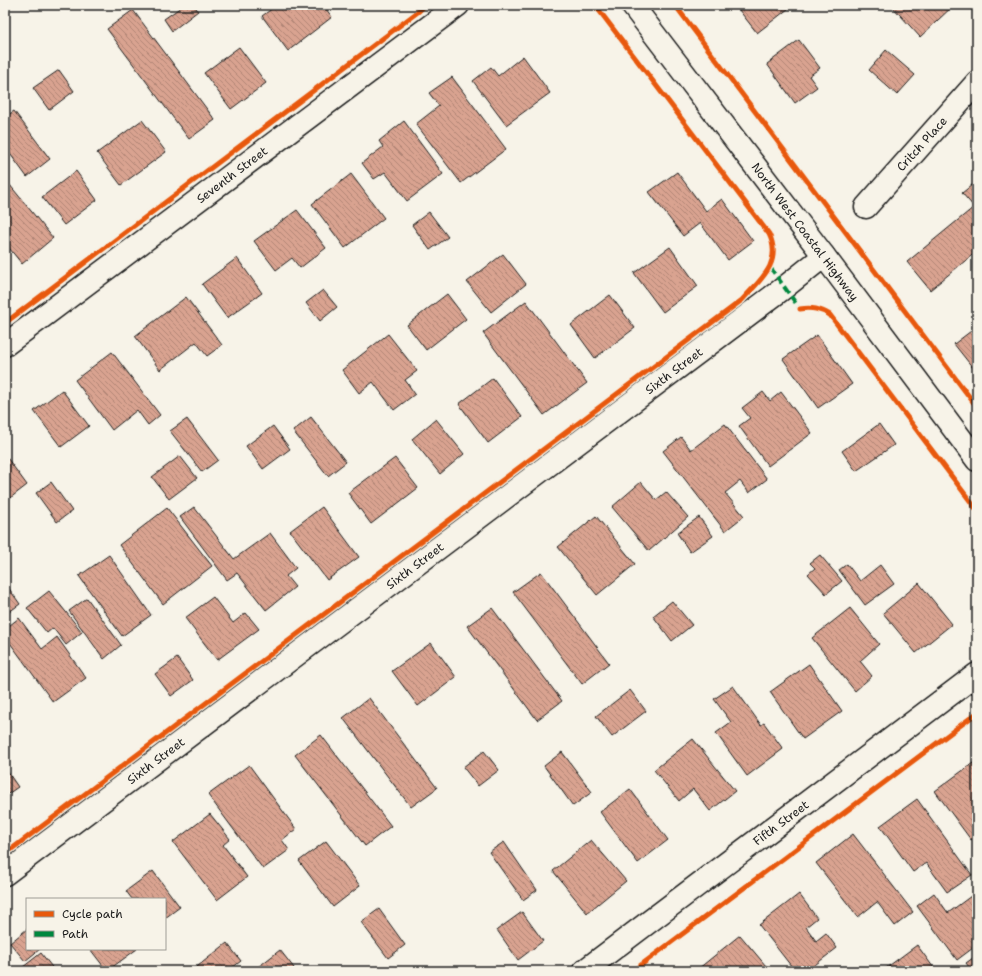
<svg xmlns="http://www.w3.org/2000/svg" width="982" height="976" font-family="'Shantell Sans',sans-serif">
  <style>
    .building { fill: url(#building-back-hatch); stroke: #1c1c1c }
    .lines { fill: none; stroke-linecap: round; stroke-linejoin: round }
    .minor-casing { stroke: #1c1c1c; stroke-width: 25 }
    .trunk-casing { stroke: #1c1c1c; stroke-width: 25 }
    .minor { stroke: #f7f3e8; stroke-width: 22 }
    .trunk { stroke: #f7f3e8; stroke-width: 22 }
    .quiet { stroke: #00873e; stroke-width: 4; stroke-dasharray: 8 4; stroke-linecap: butt }
    .cycleway-casing { stroke: #f7f3e8; stroke-width: 8 }
    .cycleway { stroke: #e8590c; stroke-width: 5 }
    .labels { text-anchor: middle; stroke-width: 4; stroke-linejoin: round; paint-order: stroke }
    .street-label { font-size: 12px; fill: #1c1c1c; stroke: #f7f3e8 }
  </style>
  <defs>
    <pattern id="building-back-hatch" width="6" height="6" patternUnits="userSpaceOnUse"><rect width="6" height="6" fill="#d9a390"/><path d="M-1 5l2 2M0 0l6 6M5-1l2 2" fill="none" stroke="#af8475"/></pattern>
  </defs>
  <rect width="100%" height="100%" fill="#f7f3e8"/>
  <filter id="ink" filterUnits="userSpaceOnUse"><feTurbulence type="fractalNoise" baseFrequency=".025" numOctaves="2"/><feDisplacementMap in="SourceGraphic" scale="8" xChannelSelector="R" yChannelSelector="G"/><feConvolveMatrix kernelMatrix="1 2 1 2 8 2 1 2 1" color-interpolation-filters="sRGB"/></filter>
  <g filter="url(#ink)">
    <path class="building" d="M184 5H194L198 11 172 31 164 19Z
      M277 5H323L332 17 288 51 262 16Z
      M735 5H793L757 33Z
      M848 5H856L852 9Z
      M891 5H954L920 37Z
      M133 10 215 120 189 139 107 29Z
      M799 40 820 68 809 76 817 87 795 103 767 64Z
      M239 47 266 83 231 109 204 73Z
      M886 50 915 75 897 95 869 70Z
      M523 56 550 93 506 125 473 81 491 67 498 76Z
      M59 70 74 91 49 110 33 88Z
      M452 77 506 149 461 183 416 124 439 106 429 93Z
      M14 111 50 159 27 177 5 147V117Z
      M142 120 166 152 121 185 97 153Z
      M404 121 443 174 407 201 385 172 374 179 362 163 383 147 379 141Z
      M76 171 97 200 64 225 42 197Z
      M677 172 706 211 722 199 753 241 728 260 700 223 683 236 649 192Z
      M351 174 384 218 345 248 312 204Z
      M5 179 53 238 22 264 5 243Z
      M977 181V251L930 290 907 262 974 207 962 193Z
      M297 210 326 248 300 268 292 258 276 270 254 241Z
      M429 212 448 237 430 250 412 225Z
      M670 247 698 286 663 312 634 273Z
      M503 254 526 284 491 312 467 282Z
      M237 258 262 293 227 318 202 284Z
      M323 290 337 307 320 321 306 303Z
      M447 294 466 319 426 350 407 325Z
      M610 295 635 328 595 358 571 325Z
      M186 297 222 345 207 356 196 342 160 370 135 336Z
      M526 301 587 383 544 415 483 333Z
      M971 331 977 338V365L973 368 954 344Z
      M388 334 417 371 405 380 415 394 394 410 373 382 359 393 342 370Z
      M817 335 852 384 818 408 783 359Z
      M112 352 160 415 148 425 137 410 112 430 75 380Z
      M493 378 522 417 488 443 459 404Z
      M62 390 89 426 61 447 34 411Z
      M763 392 770 401 781 392 812 433 768 466 739 426 750 418 742 408Z
      M311 417 346 462 328 476 293 431Z
      M187 419 218 460 202 472 170 431Z
      M436 419 464 454 440 474 412 439Z
      M725 424 767 479 749 493 740 481 725 493 744 516 725 531 663 451 681 437 691 450Z
      M879 424 894 445 856 471 842 451Z
      M273 426 290 449 263 469 246 446Z
      M5 455 27 485 5 502Z
      M180 456 197 478 169 499 152 477Z
      M395 458 418 488 371 524 348 493Z
      M51 482 72 511 57 522 36 493Z
      M641 482 656 500 666 492 688 517 649 551 612 507Z
      M194 507 234 559 270 533 296 568 286 576 295 587 266 610 237 573 227 580 180 517Z
      M322 507 359 557 327 580 290 531Z
      M167 508 212 566 163 604 119 545Z
      M596 516 635 564 597 595 558 547Z
      M699 517 713 536 690 552 677 533Z
      M109 555 151 615 122 636 79 576Z
      M820 555 842 581 826 594 808 574 815 568 810 563Z
      M847 564 860 581 880 565 894 584 865 605 839 570Z
      M541 572 609 663 582 684 513 592Z
      M5 583 20 604 5 615Z
      M919 583 952 624 916 653 883 613Z
      M49 591 82 632 66 645 53 628 47 633 27 608Z
      M213 597 233 623 246 613 259 629 217 660 185 618Z
      M87 598 121 645 104 659 69 611Z
      M672 601 692 625 672 641 653 616Z
      M492 608 562 701 537 720 467 626Z
      M850 608 879 644 860 661 872 676 855 691 812 638Z
      M19 618 42 649 57 637 86 678 53 702 5 636V629Z
      M431 643 456 677 418 706 392 671Z
      M177 658 193 680 171 696 155 674Z
      M809 664 842 711 803 739 770 692Z
      M733 686 761 725 764 723 783 749 747 776 716 733 731 722 714 699Z
      M630 690 646 711 612 737 596 716Z
      M369 698 437 788 411 807 343 718Z
      M321 735 391 826 365 846 295 755Z
      M693 739 735 791 710 811 693 789 679 801 654 770Z
      M484 751 499 770 478 786 463 767Z
      M562 752 592 792 573 806 544 766Z
      M977 760V836L971 840 935 791Z
      M249 765 296 829 282 840 289 850 263 869 208 795Z
      M5 768 18 787 5 796Z
      M630 789 668 840 638 863 600 812Z
      M917 799 972 875 947 892 926 863 913 872 880 826Z
      M210 814 230 839 223 845 247 877 217 900 173 842Z
      M853 834 913 912 895 926 877 902 858 917 816 863Z
      M591 840 626 881 587 913 553 871Z
      M326 841 360 886 333 907 299 861Z
      M504 842 537 890 523 900 489 852Z
      M153 871 180 907 165 918V899H132L126 891Z
      M934 893 948 913 971 896 977 903V945L957 960 917 906Z
      M799 894 817 918 806 927 816 941 826 933 837 948 807 971H795L759 925Z
      M379 909 405 945 388 958 361 922Z
      M522 912 543 941 518 960 497 930Z
      M27 929V949H40L25 961 10 943Z
      M740 935 766 966 760 971H700L698 969Z
      M227 943 241 961 228 971H194L193 970Z
      M917 945 936 971H882Z
      M90 949H137L107 971Z
      M280 950 294 968 291 971H253Z
      M41 953 55 971H18Z
      M977 955V971H972L966 963Z"/>
    <g class="lines">
      <g class="minor-casing">
        <path id="minor" d="M866 207 977 82
          M5 345 458 5
          M5 874 785 287 824 256
          M584 971 977 674"/>
      </g>
      <g class="trunk-casing">
        <path id="trunk" d="M632 5 824 256 977 460"/>
      </g>
      <use href="#minor" class="minor"/>
      <use href="#trunk" class="trunk"/>
      <path class="quiet" d="M770 267 800 309H802"/>
      <g class="cycleway-casing">
        <path id="cycleway" d="M675 5 977 407
          M800 309C812 307 820 309 830 315L977 510
          M5 323 419 11 425 5
          M5 854 742 300C760 280 783 263 769 234L595 5
          M633 971 977 713"/>
      </g>
      <use href="#cycleway" class="cycleway"/>
    </g>
  </g>
  <g class="labels">
    <g class="street-label">
      <text transform="translate(922 144) rotate(-48)" y="4">Critch Place</text>
      <text transform="translate(232 175) rotate(-37)" y="4">Seventh Street</text>
      <text transform="translate(805 232) rotate(53)" y="4">North West Coastal Highway</text>
      <text transform="translate(674 371) rotate(-37)" y="4">Sixth Street</text>
      <text transform="translate(415 566) rotate(-37)" y="4">Sixth Street</text>
      <text transform="translate(156 761) rotate(-37)" y="4">Sixth Street</text>
      <text transform="translate(781 823) rotate(-37)" y="4">Fifth Street</text>
    </g>
  </g>
  <rect width="982" height="976" fill="none" stroke="#f7f3e8" stroke-width="20"/>
  <rect x="10" y="10" width="962" height="956" fill="none" stroke="#1c1c1c" stroke-width="1.5" filter="url(#ink)"/>
  <rect x="26" y="898" width="140" height="52" fill="#f7f3e8" stroke="#9f9d96"/>
  <rect x="34" y="911" width="20" height="6" fill="#e8590c" stroke="#9f9d96"/>
  <text x="62" y="918" font-size="12" fill="#1c1c1c">Cycle path</text>
  <rect x="34" y="931" width="20" height="6" fill="#00873e" stroke="#9f9d96"/>
  <text x="62" y="938" font-size="12" fill="#1c1c1c">Path</text>
</svg>
